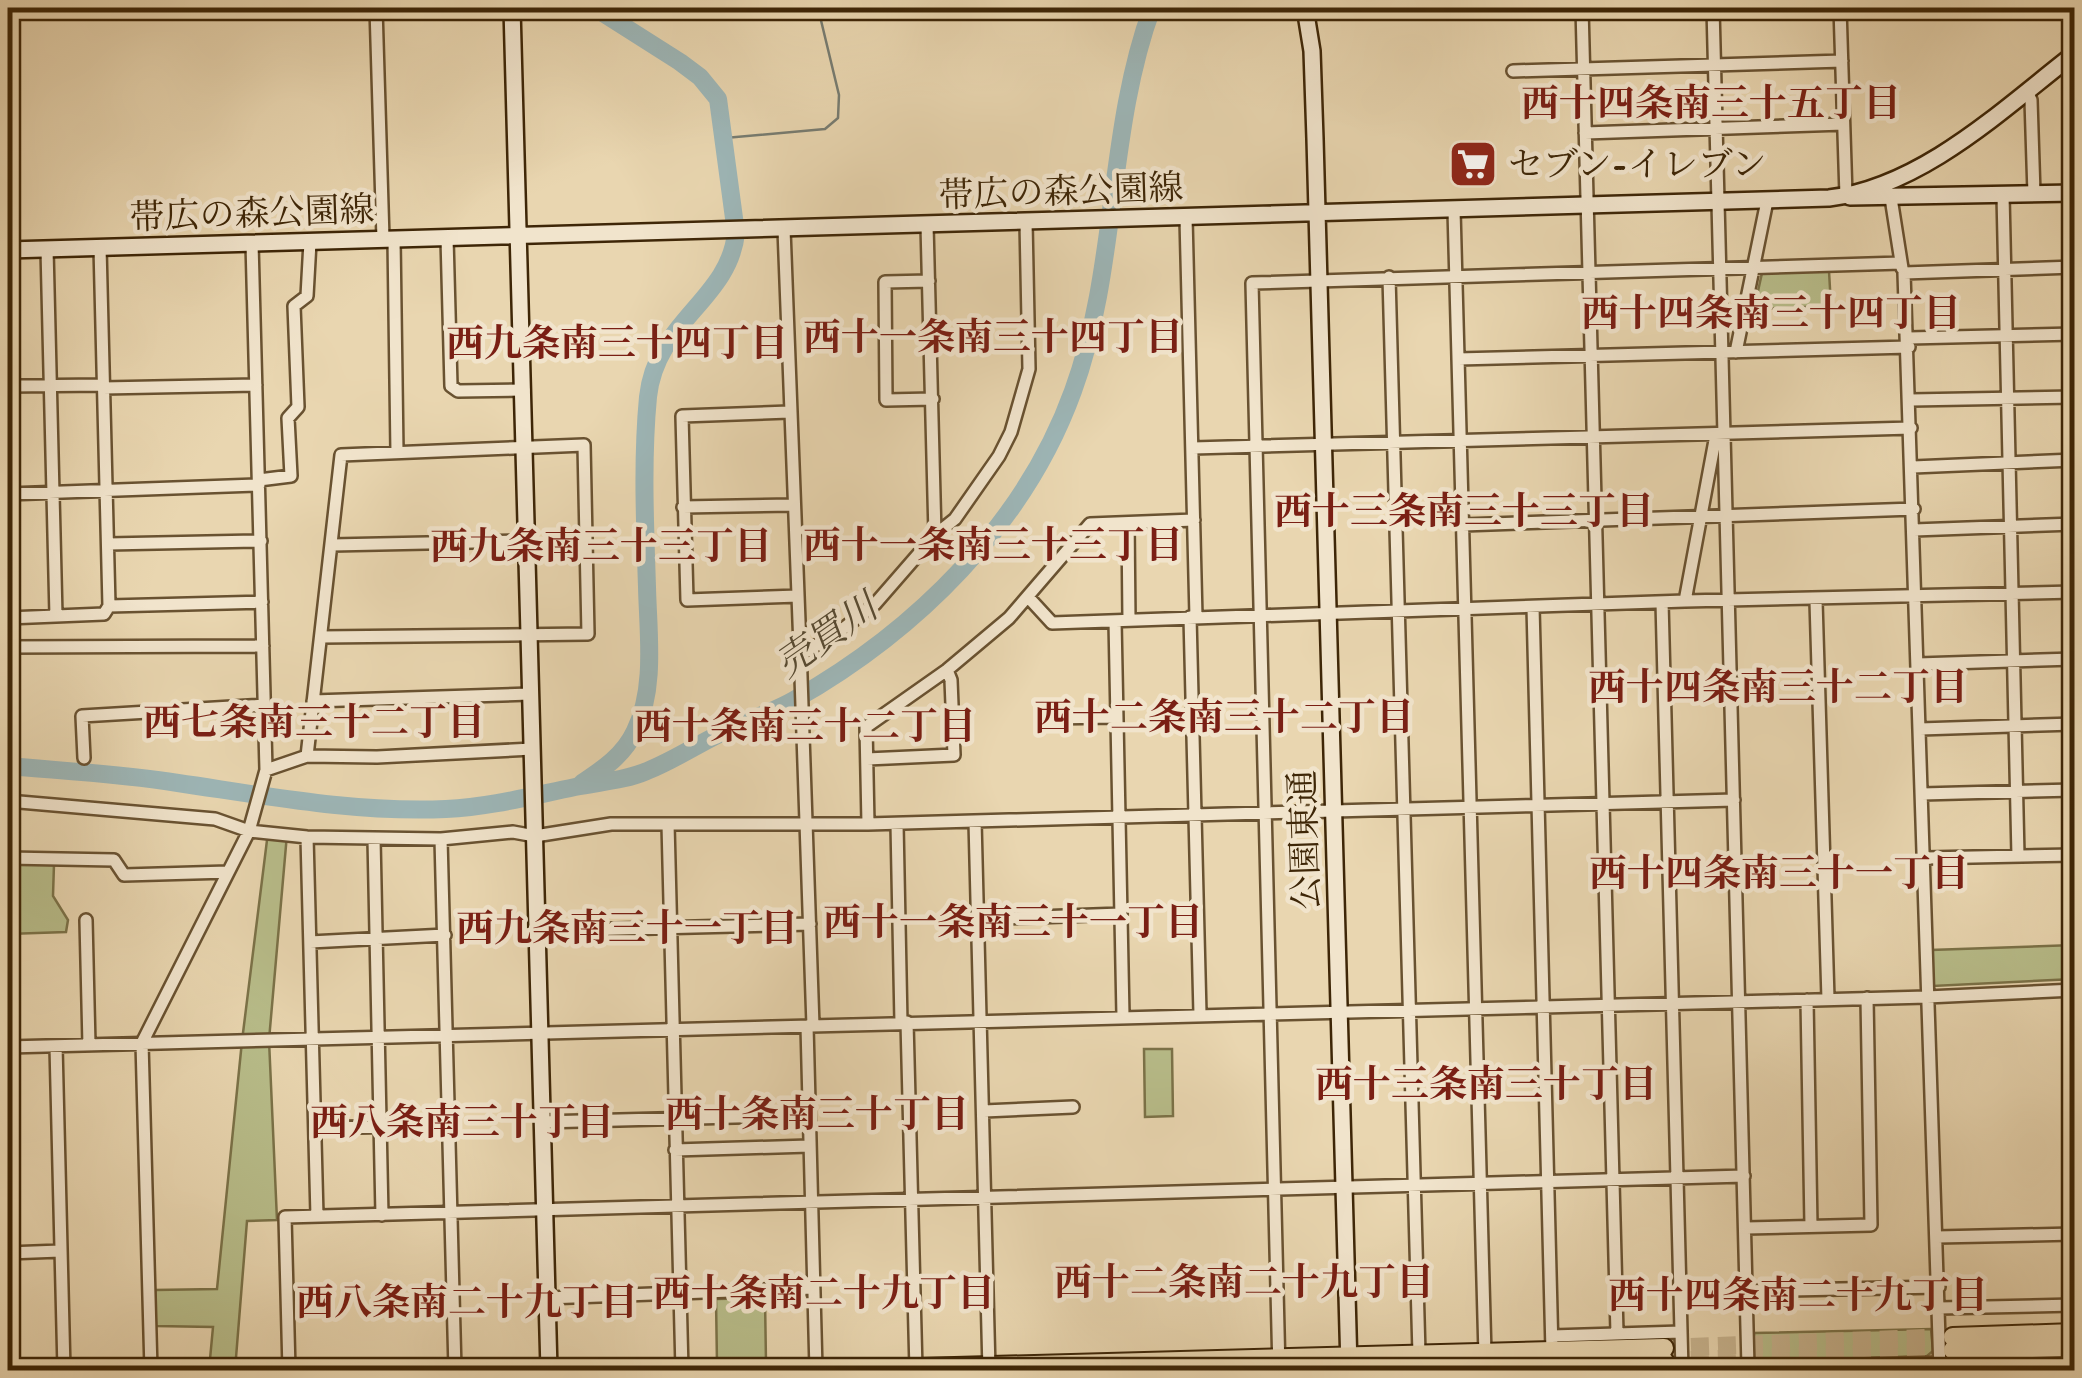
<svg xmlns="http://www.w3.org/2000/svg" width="2082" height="1378" font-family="'IM FELL English','Noto Serif JP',serif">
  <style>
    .green { fill: #b8bd8a; stroke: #7b7248; stroke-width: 2.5 }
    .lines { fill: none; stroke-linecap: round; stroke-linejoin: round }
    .stream { stroke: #777c71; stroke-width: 2.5 }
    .river { stroke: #9db6b7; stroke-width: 18 }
    .primary-tunnel { stroke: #c7b38e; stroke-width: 18; stroke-dasharray: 18 9; stroke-linecap: butt }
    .street-casing { stroke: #695231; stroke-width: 16 }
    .secondary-casing { stroke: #3e2607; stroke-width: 20 }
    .primary-casing { stroke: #3e2607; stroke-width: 22 }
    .street { stroke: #f1e4cc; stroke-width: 11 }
    .secondary { stroke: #f1e4cc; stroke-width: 15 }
    .primary { stroke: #e9d6b0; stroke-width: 18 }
    .labels { text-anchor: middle; stroke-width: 9; stroke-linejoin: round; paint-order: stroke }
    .poi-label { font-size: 35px; fill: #3e2607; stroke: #f1e4cc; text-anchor: start }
    .street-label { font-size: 35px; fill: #3e2607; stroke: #f1e4cc }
    .neighbourhood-label { font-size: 38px; font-weight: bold; fill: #7a1f14; stroke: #f1e4cc }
    .water-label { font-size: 38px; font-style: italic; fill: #564a33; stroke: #f1e4cc }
  </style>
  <rect width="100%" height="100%" fill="#e9d6b0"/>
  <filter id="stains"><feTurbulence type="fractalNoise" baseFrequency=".002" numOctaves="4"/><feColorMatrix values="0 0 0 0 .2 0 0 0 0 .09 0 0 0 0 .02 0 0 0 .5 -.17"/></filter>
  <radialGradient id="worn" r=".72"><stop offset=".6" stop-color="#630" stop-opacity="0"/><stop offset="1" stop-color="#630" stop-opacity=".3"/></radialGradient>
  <path class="green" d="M1829 271 1831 306 1754 309 1762 273Z
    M268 832 287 834 269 1040 277 1220 247 1221 235 1370H209L213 1327 156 1326 155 1290 217 1289 242 1041Z
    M9 862 54 864 53 896 68 920 66 932 8 934Z
    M2074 945V979L1933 986 1931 950Z
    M1144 1049H1172L1173 1116 1145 1117Z
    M765 1298 766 1363 717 1364 716 1299Z
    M1931 1329 1933 1351 1927 1356 1759 1361 1754 1356V1333Z"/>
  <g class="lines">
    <path class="stream" d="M725 138 825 129 838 118 839 95 818 8"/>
    <path class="river" d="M8 766C64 771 122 774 178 783 267 796 356 813 446 809 491 807 531 796 575 787 598 782 624 781 647 771 677 759 704 740 734 727 753 718 775 711 794 700 916 631 1025 524 1073 391 1118 268 1107 130 1152 8
      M582 783C603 769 624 755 635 731 656 688 648 633 647 587 645 524 642 460 648 397 656 321 729 300 736 233L718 99 700 77 680 62 595 8"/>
    <path class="primary-tunnel" d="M1664 1348 1953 1337
      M1664 1361 1953 1350"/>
    <g class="street-casing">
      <path id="street" d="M376 8 383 239
        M1582 8 1617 1333
        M1713 8 1748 1367
        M1840 8 1846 196
        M1840 8H1861
        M1513 71 1842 61
        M2027 91 2031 100 2034 194
        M1585 133 1843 124
        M2003 195 2018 856
        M1891 198 1902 268
        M1454 210 1485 1355
        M1186 218 1196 617
        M927 225 935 535
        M784 229C794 495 805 760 813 1026
        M447 238 451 386 458 391 524 390
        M394 239 397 452
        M100 247 109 606 262 602
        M47 249 56 616
        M1389 277 1419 1354
        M929 281 885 282 886 400 933 399
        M1909 338 2074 334
        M1736 352 1767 201
        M1458 359 1909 347
        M8 386 103 385
        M103 388 256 385
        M1911 400 2074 397
        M789 412 682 416 687 600 798 596
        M1193 448 1911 428
        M1913 467 2074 460
        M259 480 291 476 288 418 298 407 294 306 307 296 310 242
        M8 494 259 485
        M683 507 792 505
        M1128 523 1129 620
        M1463 525 1914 509
        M1914 530 2074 524
        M108 544 261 541
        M332 545 526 541
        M1029 598 1052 623 1685 601 2074 592
        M1685 601 1716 435
        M1816 601 1828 999
        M1662 602 1682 1370
        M1533 607 1552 1351
        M1190 617 1200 1014
        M8 618 104 614 109 606
        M1115 621 1123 1016
        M8 647 263 646
        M802 654 840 631 875 604 935 535 955 519 999 456 1011 432 1029 369 1026 222
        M1918 664 2074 659
        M313 701 530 694
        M1045 718 1117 717
        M1920 729 2074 724
        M307 756 377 757 532 749
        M84 758 82 716 265 705
        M867 759 954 755 951 680 947 670
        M266 770 307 756 341 455 584 445 588 634 321 637
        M1922 794 2074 790
        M8 801 215 819 249 831 307 837 441 839 513 832 535 836 611 824H868L1734 800
        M975 821 989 1370
        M668 824 682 1370
        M868 824 866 727 947 670 1009 618 1090 524 1194 520
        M897 824 901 1023
        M307 837 317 1216
        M374 839 382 1215
        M441 839 455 1370
        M8 858 114 860 124 875 228 872
        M1925 858 2074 855
        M978 919 1121 914
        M86 920 89 1045
        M537 931 810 924
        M310 942 445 935
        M1807 1000 1811 1226
        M907 1022 916 1370
        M807 1026 816 1370
        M56 1046 64 1370
        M8 1047 1927 997 2074 990
        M984 1111 1073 1107
        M542 1122 809 1115
        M315 1128 449 1125
        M675 1150 809 1146
        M1746 1228 1871 1225 1867 998
        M1937 1237 2074 1234
        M8 1253 60 1251
        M1747 1291 1939 1287
        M547 1298 813 1288
        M1939 1308 2074 1305
        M1552 1336 1681 1332
        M151 1370 142 1043 249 831 266 770 252 243
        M289 1370 285 1217 1744 1176
        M1279 1370 1252 283 1901 263
        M1680 1370 1940 1363
        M1940 1370 1904 273 2074 267
        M1996 1370 2074 1369"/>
    </g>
    <g class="secondary-casing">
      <path id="secondary" d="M512 8 549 1370
        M1305 8 1312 51 1315 139 1349 1367
        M1850 197 2074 193
        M8 250 1829 198C1922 187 2003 109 2074 54"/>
    </g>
    <g class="primary-casing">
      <path id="primary" d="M1953 1337 2074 1333
        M1953 1350 2074 1347
        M845 1370 1664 1348
        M1341 1370 1664 1361"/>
    </g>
    <use href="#street" class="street"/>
    <use href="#secondary" class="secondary"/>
    <use href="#primary" class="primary"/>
  </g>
  <defs>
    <g id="supermarket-square" transform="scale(2.5)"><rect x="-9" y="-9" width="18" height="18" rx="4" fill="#8f2418" stroke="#f1e4cc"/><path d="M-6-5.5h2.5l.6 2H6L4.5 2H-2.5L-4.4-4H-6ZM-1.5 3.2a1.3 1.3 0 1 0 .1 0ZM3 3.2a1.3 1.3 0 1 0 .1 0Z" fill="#fff"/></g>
  </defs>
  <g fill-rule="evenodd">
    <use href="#supermarket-square" x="1473" y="164"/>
  </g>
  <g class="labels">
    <g class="poi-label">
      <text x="1508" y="176">セブン-イレブン</text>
    </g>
    <g class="street-label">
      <text transform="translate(1061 191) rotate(-2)" y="12">帯広の森公園線</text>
      <text transform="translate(252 213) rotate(-2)" y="12">帯広の森公園線</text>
      <text transform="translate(1304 840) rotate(-92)" y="12">公園東通</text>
    </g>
    <g class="neighbourhood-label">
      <text x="1711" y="116">西十四条南三十五丁目</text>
      <text x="1771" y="326">西十四条南三十四丁目</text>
      <text x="993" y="350">西十一条南三十四丁目</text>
      <text x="617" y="356">西九条南三十四丁目</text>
      <text x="1464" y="524">西十三条南三十三丁目</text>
      <text x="993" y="558">西十一条南三十三丁目</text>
      <text x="601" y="559">西九条南三十三丁目</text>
      <text x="1778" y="700">西十四条南三十二丁目</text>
      <text x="1224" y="730">西十二条南三十二丁目</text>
      <text x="314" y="735">西七条南三十二丁目</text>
      <text x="805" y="739">西十条南三十二丁目</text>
      <text x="1779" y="886">西十四条南三十一丁目</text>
      <text x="1013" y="935">西十一条南三十一丁目</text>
      <text x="627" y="941">西九条南三十一丁目</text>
      <text x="1486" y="1097">西十三条南三十丁目</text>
      <text x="817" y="1127">西十条南三十丁目</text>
      <text x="462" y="1135">西八条南三十丁目</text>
      <text x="1244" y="1295">西十二条南二十九丁目</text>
      <text x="824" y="1306">西十条南二十九丁目</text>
      <text x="1798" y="1308">西十四条南二十九丁目</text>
      <text x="467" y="1315">西八条南二十九丁目</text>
    </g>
    <g class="water-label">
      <text transform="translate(826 635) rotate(-35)" y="13">売買川</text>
    </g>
  </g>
  <rect width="2082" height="1378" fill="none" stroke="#e9d6b0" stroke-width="40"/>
  <rect x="10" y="10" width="2062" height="1358" fill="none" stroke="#3e2607" stroke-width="5"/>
  <rect x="20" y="20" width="2042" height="1338" fill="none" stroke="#3e2607" stroke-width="2.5"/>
  <rect width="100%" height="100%" filter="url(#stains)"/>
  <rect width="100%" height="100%" fill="url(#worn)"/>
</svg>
